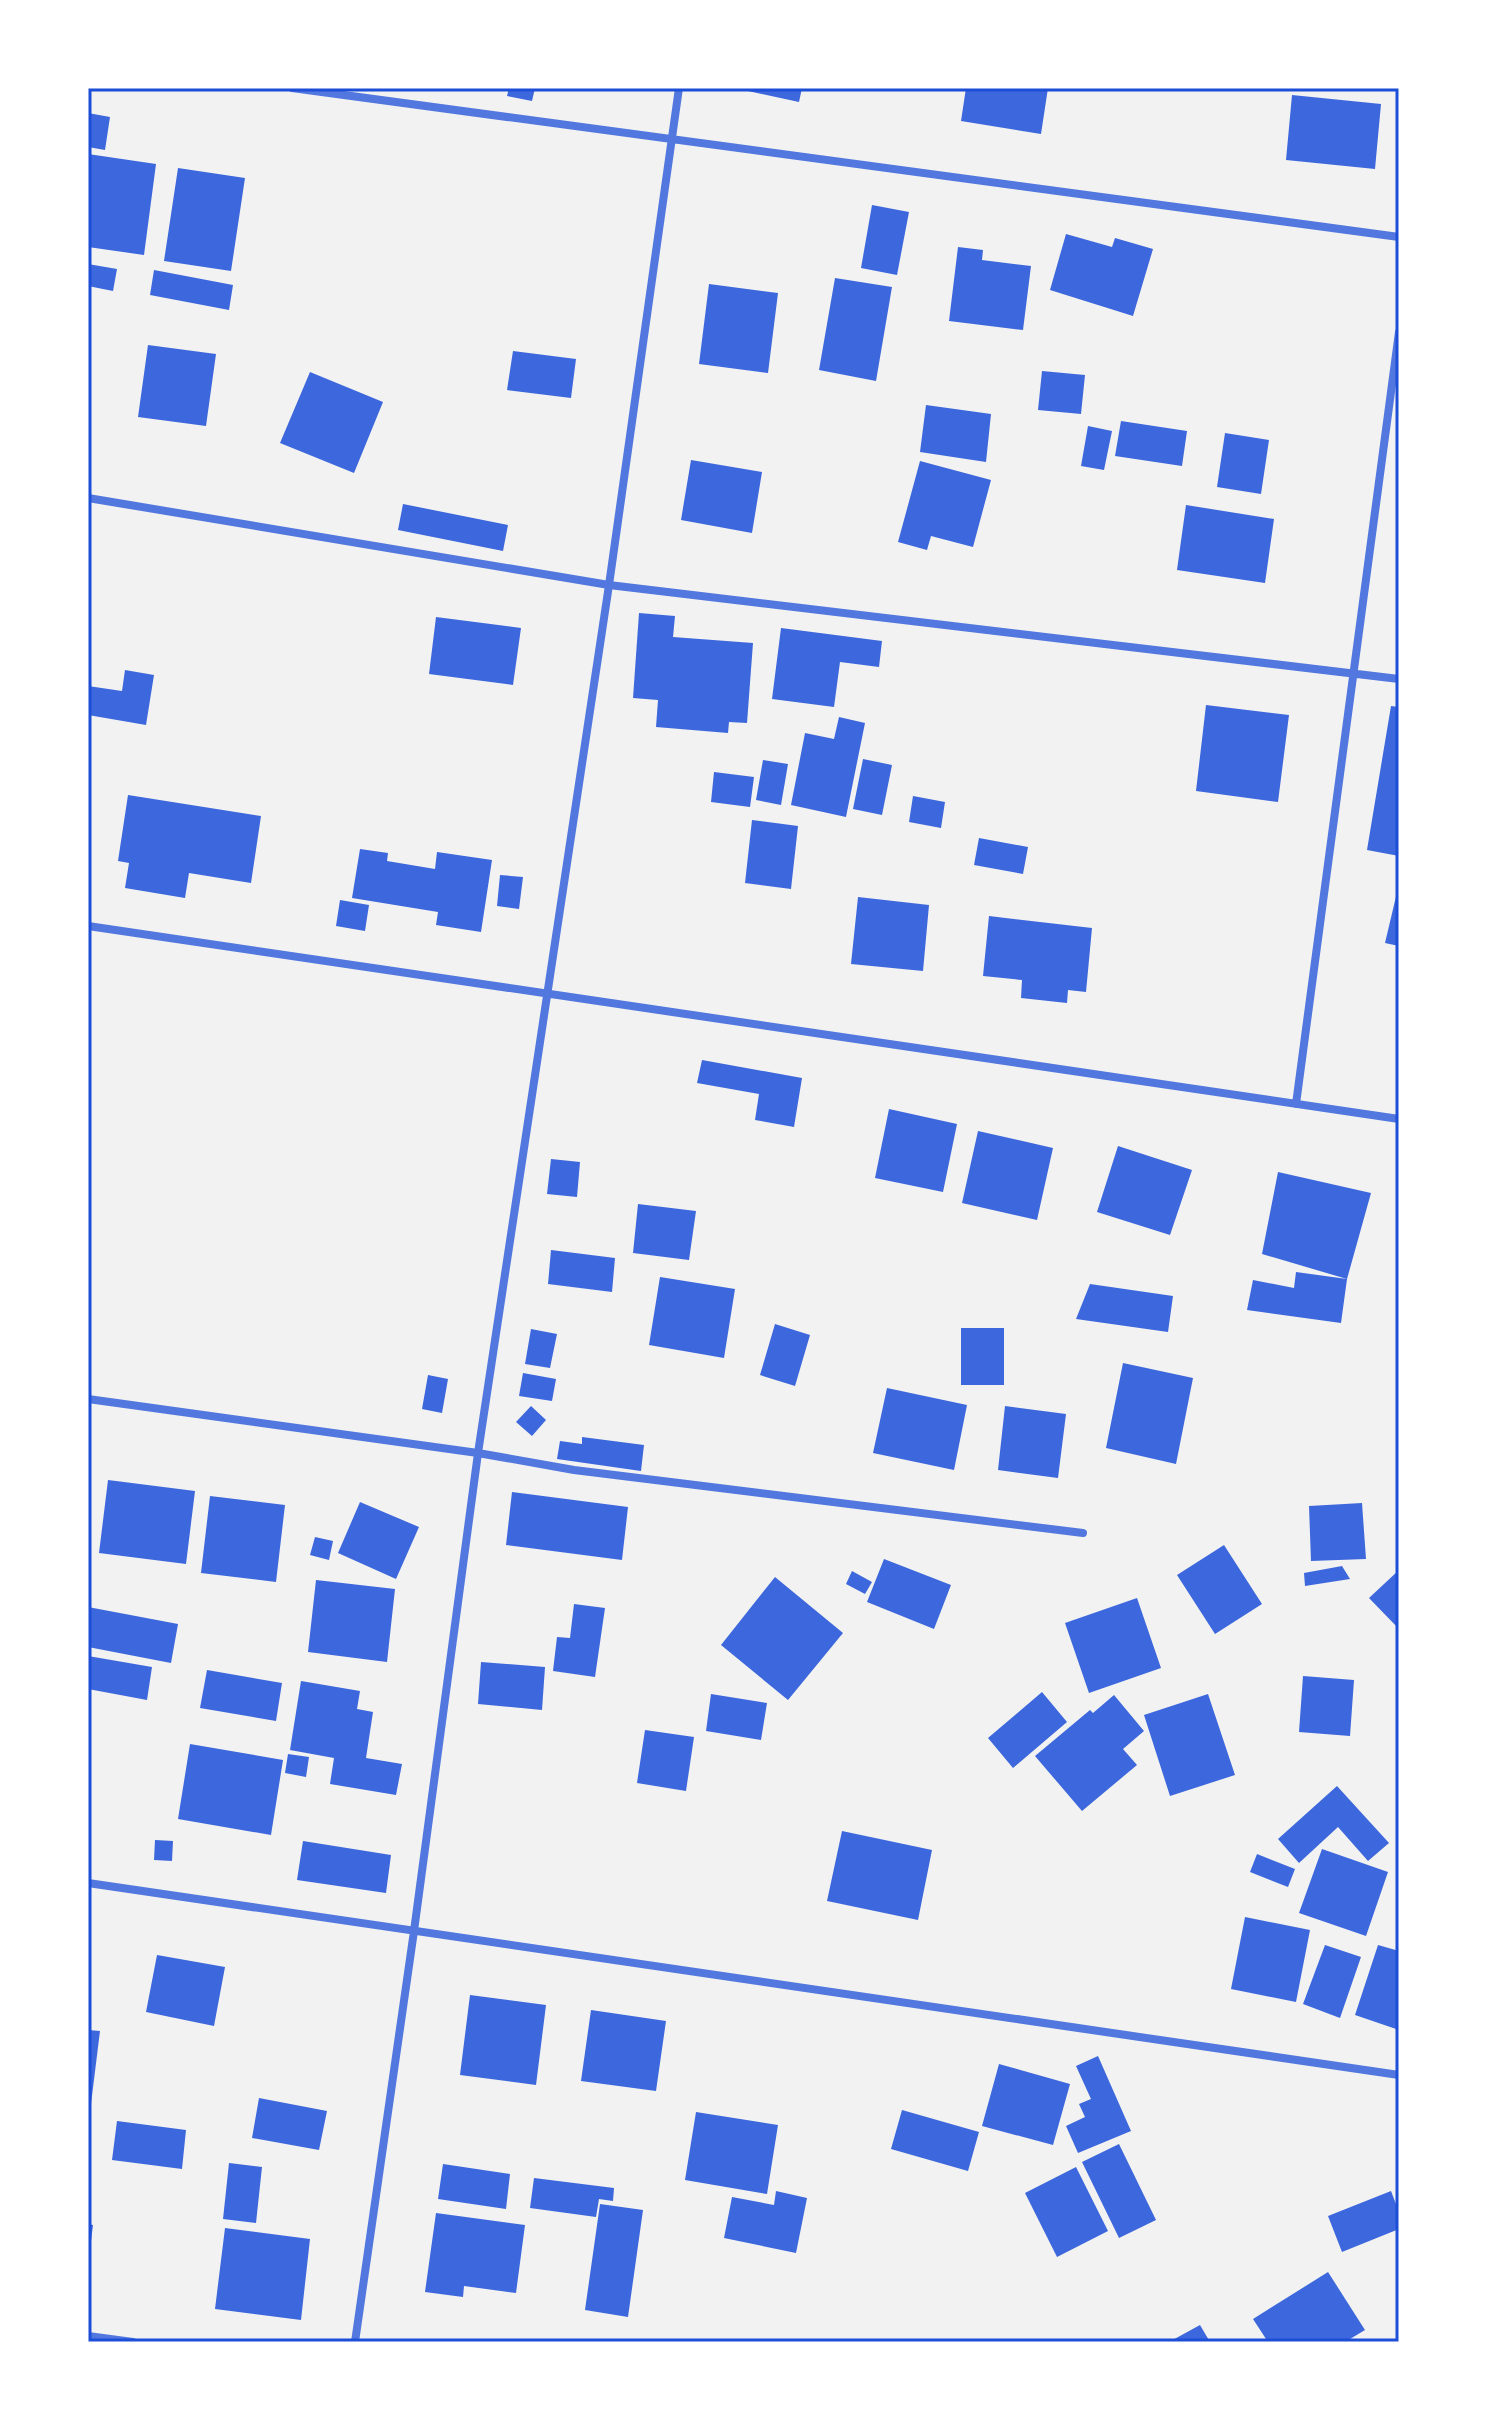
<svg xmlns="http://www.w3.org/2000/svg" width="1487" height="2430" font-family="'Nunito Sans',sans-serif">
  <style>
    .building { fill: #3d67dc }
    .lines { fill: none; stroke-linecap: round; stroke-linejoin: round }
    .minor { stroke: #5277de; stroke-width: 8 }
    .neatline { fill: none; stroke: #1d4ed8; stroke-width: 3 }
  </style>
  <rect width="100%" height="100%" fill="#f2f2f2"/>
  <path class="building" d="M509 88H535L532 101 507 96Z
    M734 88H802L799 102Z
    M966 88H1048L1041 134 961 121Z
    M1292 95 1381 104 1375 169 1286 160Z
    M88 113 110 117 105 150 88 147Z
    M88 154 156 164 144 255 88 247Z
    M178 168 245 178 231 271 164 261Z
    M872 205 909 212 897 275 861 268Z
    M1066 234 1112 247 1115 238 1153 249 1133 316 1050 290Z
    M958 247 983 250 982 260 1031 266 1023 330 949 321Z
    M88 264 117 269 113 291 88 286Z
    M154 270 233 285 229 310 150 295Z
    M835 278 892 287 876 381 819 370Z
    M709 284 778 293 768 373 699 364Z
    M148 345 216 354 206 426 138 417Z
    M513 351 576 359 571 398 507 390Z
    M1042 371 1085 375 1081 414 1038 410Z
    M310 372 383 402 354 473 280 443Z
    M926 405 991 414 986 462 920 452Z
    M1121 421 1187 431 1182 466 1115 456Z
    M1088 426 1112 431 1104 470 1081 466Z
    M1225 433 1269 440 1261 494 1217 487Z
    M691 460 762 472 752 533 681 520Z
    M920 461 991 480 973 547 931 536 927 550 898 542Z
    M403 504 508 525 503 551 398 530Z
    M1186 505 1274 519 1265 583 1177 570Z
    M639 613 675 616 673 637 753 643 747 723 729 722 728 733 656 727 658 700 633 698Z
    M436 617 521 628 513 685 429 674Z
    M781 628 882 641 879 667 840 662 834 707 772 699Z
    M125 670 154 675 146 725 88 715V686L122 691Z
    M1206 705 1289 715 1278 802 1196 791Z
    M1391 706 1399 707V856L1367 850Z
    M839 717 865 723 846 817 791 805 805 733 834 739Z
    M863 759 892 765 882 815 853 809Z
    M763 760 788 764 781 805 756 800Z
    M714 772 754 777 750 807 711 802Z
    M128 795 261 816 251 883 189 873 185 898 125 888 129 863 118 861Z
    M913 796 945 802 941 828 909 822Z
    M752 820 798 826 791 889 745 883Z
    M979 838 1028 847 1023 874 974 865Z
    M360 849 388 853 387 861 435 869 437 852 492 860 481 932 436 925 438 912 352 898Z
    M500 875 523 877 519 909 497 906Z
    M1398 888H1399V946L1385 943Z
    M858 897 929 905 923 971 851 964Z
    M340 900 369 905 365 931 336 926Z
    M989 916 1092 928 1086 992 1068 990 1067 1003 1021 998 1022 980 983 976Z
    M702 1060 802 1078 794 1127 755 1120 759 1094 697 1083Z
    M889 1109 957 1124 943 1192 875 1178Z
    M978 1131 1053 1148 1037 1220 962 1203Z
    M1118 1146 1192 1170 1170 1235 1097 1212Z
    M551 1159 580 1162 577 1197 547 1194Z
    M1278 1172 1371 1193 1347 1279 1341 1323 1247 1310 1253 1280 1294 1288 1296 1272 1347 1279 1262 1254Z
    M638 1204 696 1211 689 1260 633 1253Z
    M551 1250 615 1258 612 1292 548 1284Z
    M660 1277 735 1289 724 1358 649 1345Z
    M1090 1284 1173 1296 1168 1332 1076 1319Z
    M775 1324 810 1335 795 1386 760 1375Z
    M961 1328H1004V1385H961Z
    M531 1329 557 1334 550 1368 525 1364Z
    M1123 1363 1193 1378 1176 1464 1106 1448Z
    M523 1373 556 1379 552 1401 519 1396Z
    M428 1375 448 1379 442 1413 422 1409Z
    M887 1388 967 1405 954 1470 873 1453Z
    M531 1406 546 1420 532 1436 516 1422Z
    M1005 1406 1066 1414 1058 1478 998 1470Z
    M582 1437 644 1445 641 1471 557 1459 560 1441 582 1444Z
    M108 1480 195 1491 186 1564 99 1553Z
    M512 1492 628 1507 622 1560 506 1545Z
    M210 1496 285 1505 276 1582 201 1573Z
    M360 1502 419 1527 396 1579 338 1553Z
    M1362 1503 1366 1559 1311 1561 1309 1506Z
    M315 1537 333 1541 329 1560 310 1555Z
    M1224 1545 1262 1604 1215 1634 1177 1575Z
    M884 1559 951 1585 934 1629 867 1602Z
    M1342 1566 1350 1579 1305 1586 1304 1573Z
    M1399 1570V1629L1369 1598Z
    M852 1571 872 1582 865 1594 846 1584Z
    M775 1577 843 1633 788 1700 721 1645Z
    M316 1580 395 1589 387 1662 308 1652Z
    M1137 1598 1161 1668 1089 1693 1065 1623Z
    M574 1604 605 1608 595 1677 553 1671 557 1637 570 1638Z
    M88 1607 178 1624 171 1663 88 1647Z
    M88 1656 152 1667 147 1700 88 1689Z
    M481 1662 545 1667 542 1710 478 1704Z
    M207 1670 282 1683 276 1721 200 1708Z
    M1303 1676 1354 1680 1350 1736 1299 1732Z
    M301 1681 360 1691 357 1709 373 1712 366 1758 402 1764 396 1795 330 1784 334 1758 290 1750Z
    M1042 1692 1067 1722 1013 1768 988 1738Z
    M711 1694 767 1703 761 1740 706 1731Z
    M1208 1694 1235 1775 1170 1796 1144 1715Z
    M1114 1695 1144 1731 1123 1749 1137 1765 1082 1811 1035 1756 1090 1710 1093 1713Z
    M645 1730 694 1737 686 1791 637 1783Z
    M190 1744 283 1760 271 1835 178 1819Z
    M288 1754 309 1757 306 1777 285 1773Z
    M1337 1786 1389 1843 1368 1861 1338 1827 1299 1863 1278 1839Z
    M842 1831 932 1850 918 1920 827 1901Z
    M155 1840 173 1841 172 1861 154 1860Z
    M303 1841 391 1855 386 1893 297 1880Z
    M1322 1849 1388 1872 1366 1936 1299 1913Z
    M1257 1854 1295 1869 1288 1887 1250 1872Z
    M1245 1917 1310 1930 1296 2002 1231 1989Z
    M1325 1945 1361 1957 1340 2018 1303 2004Z
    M1378 1945 1399 1951V2030L1355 2015Z
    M157 1955 225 1967 214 2026 146 2012Z
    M470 1995 546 2005 536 2085 460 2075Z
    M591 2010 666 2021 656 2091 581 2081Z
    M88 2030 100 2031 90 2112H88Z
    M1098 2056 1131 2131 1078 2153 1066 2126 1085 2117 1079 2104 1091 2099 1076 2066Z
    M999 2064 1070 2084 1053 2145 982 2126Z
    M259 2098 327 2111 319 2150 252 2138Z
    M902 2110 979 2132 968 2171 891 2149Z
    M696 2112 778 2125 767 2194 685 2180Z
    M117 2121 186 2130 182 2169 112 2160Z
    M1119 2144 1156 2220 1119 2238 1082 2162Z
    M229 2163 262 2167 256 2223 223 2219Z
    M443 2164 510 2174 506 2209 438 2199Z
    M1076 2167 1108 2231 1057 2257 1025 2193Z
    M534 2178 614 2188 613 2201 599 2199 596 2217 530 2208Z
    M776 2191 807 2198 796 2253 724 2238 732 2197 774 2205Z
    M1391 2191 1399 2212V2229L1342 2252 1328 2216Z
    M600 2204 643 2210 628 2317 585 2310Z
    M436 2213 525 2225 516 2293 464 2286 463 2297 425 2292Z
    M88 2224 93 2225 90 2249H88Z
    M225 2228 310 2239 301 2320 215 2309Z
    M1328 2272 1365 2330 1345 2342H1268L1253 2319Z
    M1200 2325 1210 2342H1169Z"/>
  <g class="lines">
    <path class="minor" d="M292 88 1399 237
      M88 498 609 585 1399 679
      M88 926 1399 1119
      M1296 1104 1399 332
      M88 1399 478 1453 574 1470 1083 1533
      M88 1883 1399 2075
      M88 2336 133 2342
      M355 2342 414 1931 478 1453 609 585 679 88"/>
  </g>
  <rect width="1487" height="2430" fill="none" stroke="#ffffff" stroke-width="180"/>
  <rect x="90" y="90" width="1307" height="2250" class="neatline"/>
</svg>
